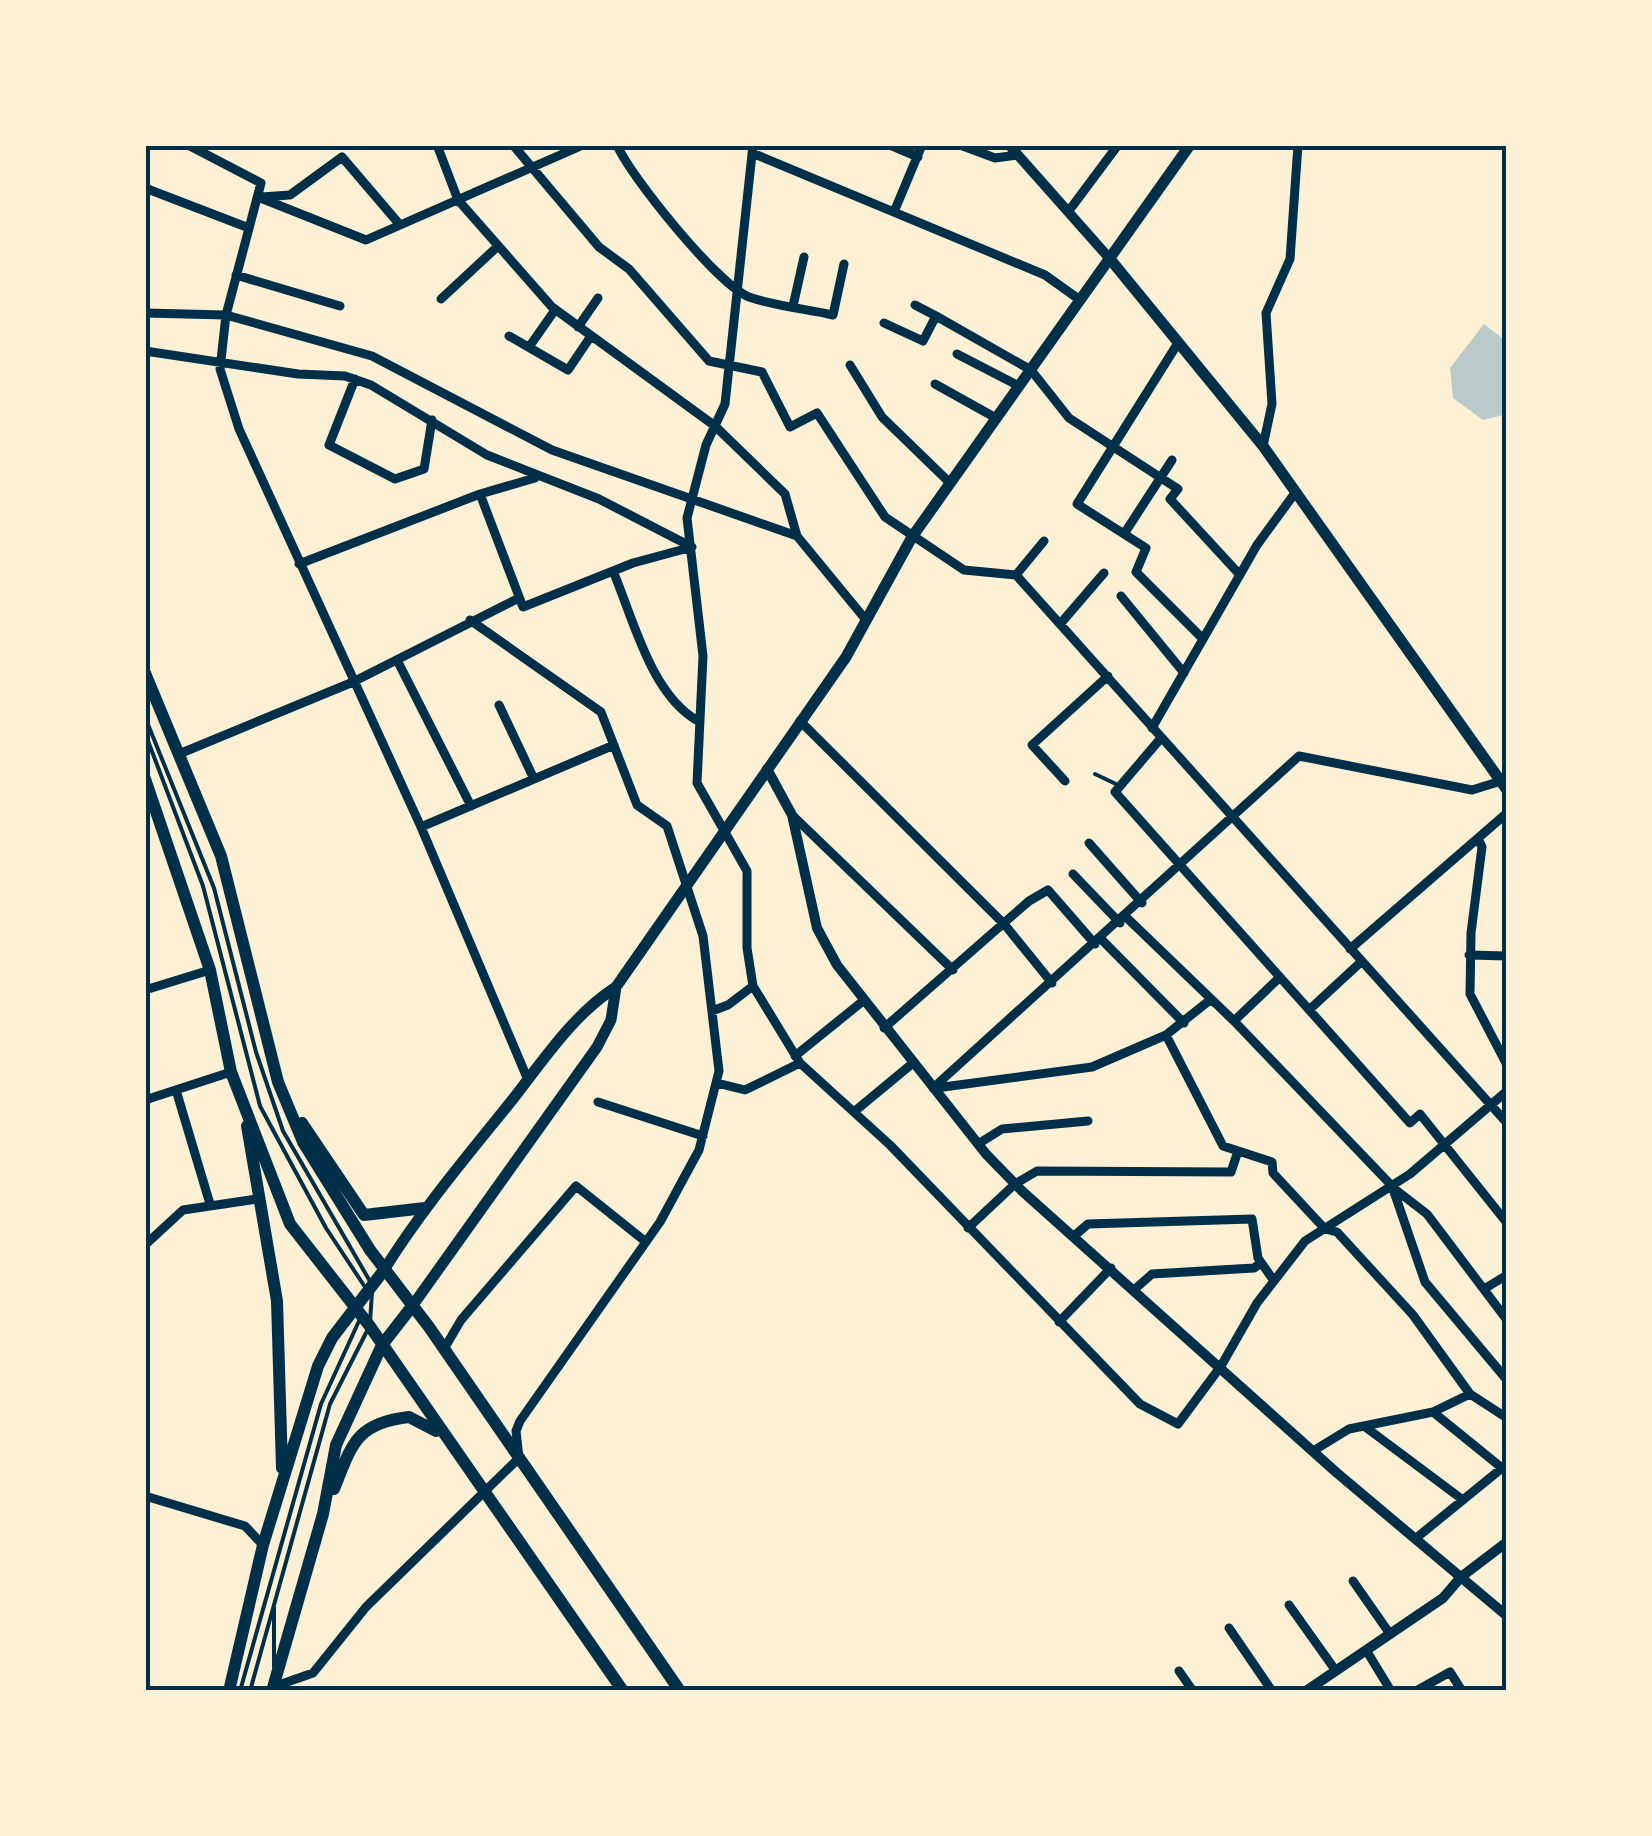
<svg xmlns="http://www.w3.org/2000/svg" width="1652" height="1836" font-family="'PT Sans Narrow',sans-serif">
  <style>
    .green { fill: #b9caca }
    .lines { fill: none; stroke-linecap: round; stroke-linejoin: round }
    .service { stroke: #003049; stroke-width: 4 }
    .minor { stroke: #003049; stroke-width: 9 }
    .tertiary { stroke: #003049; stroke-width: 10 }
    .secondary { stroke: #003049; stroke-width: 11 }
    .primary { stroke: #003049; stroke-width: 12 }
    .neatline { fill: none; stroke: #003049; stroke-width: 4 }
  </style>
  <rect width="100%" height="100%" fill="#fdf0d5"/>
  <path class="green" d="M1484 324 1507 342V414L1483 420 1453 398 1450 368Z"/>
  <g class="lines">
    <path class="service" d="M145 717 214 888 256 1052 283 1131 371 1283
      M145 733 203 886 260 1106 326 1228 365 1287
      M1095 774 1118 785
      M370 1322 372 1292
      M274 1667V1607
      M240 1691 321 1404 359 1321
      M250 1691 330 1404 367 1331"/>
    <path class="minor" d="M188 145 261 183 226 315 220 369 239 429 421 827 528 1080
      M437 145 458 200 552 307 715 426 785 494 797 536
      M513 145 599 247 629 269 709 361 762 372 790 427 817 413 885 517 964 570 1016 575 1507 1123
      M617 145C630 176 718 285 749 297 775 306 806 309 833 315L844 264
      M753 145 725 404 706 445 687 518 703 656 697 783 747 871V948L753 986 800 1063 890 1145 1140 1404 1178 1424 1221 1366 1257 1303 1305 1241 1410 1174 1507 1091
      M890 145 918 157
      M960 145 995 158 1018 155
      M752 153 1045 275 1080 300
      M145 188 249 228
      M258 197 366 240 583 145
      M261 197 290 195 342 157 400 225
      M894 212 922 145
      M1068 212 1118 145
      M236 275 340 306
      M441 299 497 247
      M915 305 936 316
      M793 306 804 257
      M145 313 226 315 372 356 552 450 797 536 866 620
      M884 323 923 341 936 316 1031 370 1069 418 1178 489 1170 499 1240 575
      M578 327 598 298
      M509 336 568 370 591 336
      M1178 343 1077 504 1146 548 1136 572 1203 639
      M529 347 555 310
      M145 351 298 374 345 376 371 385 487 455 599 499 692 547
      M957 354 1019 386
      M850 365 882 417 950 483
      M355 379 329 445 395 479 424 469 432 420
      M935 384 996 418
      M1263 446 1272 404 1266 313 1290 259 1298 145
      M480 494 523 607 633 563 692 547
      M1124 534 1172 460
      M299 564 480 494 535 478
      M613 571C633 618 651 695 698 721
      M1016 575 1044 541
      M1121 596 1184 673
      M1061 623 1104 573
      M397 660 471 806
      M499 705 534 779
      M800 721 1005 925 1052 983
      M1152 728 1257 545 1295 493
      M1161 738 1115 792 1410 1123 1420 1114 1507 1223
      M179 754 353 682 519 598
      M1065 781 1032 745 1108 676
      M792 815 953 970
      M421 827 614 745
      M1478 838 1482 847 1471 933 1470 994 1507 1065
      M1089 843 1142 903
      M1073 874 1120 923
      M1126 917 1234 1021 1392 1186 1425 1282 1507 1380
      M1101 939 1184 1023
      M1350 949 1507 813
      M1469 955 1507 956
      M145 990 210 970
      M1309 1010 1362 961
      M712 1011 728 1005 753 986
      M1234 1021 1280 977
      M884 1028 1029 901 1048 890 1095 944
      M1166 1035 1223 1146 1272 1162 1273 1173 1325 1229 1337 1232 1413 1315 1470 1394 1507 1418
      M795 1056 863 1001
      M717 1083 745 1090 800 1063
      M933 1088 1299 756 1472 790 1501 781
      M936 1088 1092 1067 1166 1035 1210 1000
      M176 1090 210 1204
      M145 1100 231 1072
      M598 1102 703 1136
      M855 1111 913 1063
      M978 1144 1002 1129 1088 1121
      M1392 1187 1427 1214 1507 1320
      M968 1228 1015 1184 1037 1171 1231 1172 1238 1151
      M1074 1236 1088 1224 1252 1219 1258 1258 1274 1281
      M145 1245 183 1210 257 1199
      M1135 1289 1152 1274 1254 1268 1261 1263
      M1484 1289 1507 1275
      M1059 1322 1111 1268
      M444 1349 461 1320 576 1186 646 1242
      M1433 1412 1470 1394
      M1364 1426 1463 1500
      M1313 1451 1349 1429 1433 1412 1502 1468
      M145 1496 245 1526 263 1545
      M1415 1539 1507 1464
      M1353 1581 1390 1634
      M1289 1605 1336 1671
      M1229 1628 1272 1691
      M1366 1650 1391 1691
      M1179 1671 1193 1691
      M273 1687 313 1673 366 1607 519 1458 516 1431 520 1421 660 1222 699 1150 719 1071 703 936 667 826 637 805 601 712 470 620
      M1416 1691 1450 1672 1462 1691"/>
    <path class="tertiary" d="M1009 145 1110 259
      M767 769 792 815 817 928 837 965 986 1154 1022 1191 1337 1473 1507 1616
      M1306 1691 1443 1598 1461 1577 1507 1542"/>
    <path class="secondary" d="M1110 259 1263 446 1507 790
      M384 1270C422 1209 468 1155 513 1099 544 1059 574 1014 616 987L846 657 912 537 1190 145
      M413 1305 597 1047 611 1020 616 987"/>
    <path class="primary" d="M145 673 221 856 278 1082 303 1142 370 1250 429 1327 680 1691
      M145 779 210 970 231 1072 290 1224 369 1325 623 1691
      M302 1123 364 1215 425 1208
      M247 1126 277 1301 282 1468
      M334 1489C352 1444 356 1423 409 1417L436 1431
      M229 1691 263 1545 318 1366 332 1338 384 1270
      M272 1691 323 1514 336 1445 382 1345 413 1305"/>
  </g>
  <rect width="1652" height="1836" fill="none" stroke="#fdf0d5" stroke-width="295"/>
  <rect x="148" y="148" width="1356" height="1540" class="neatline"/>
</svg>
